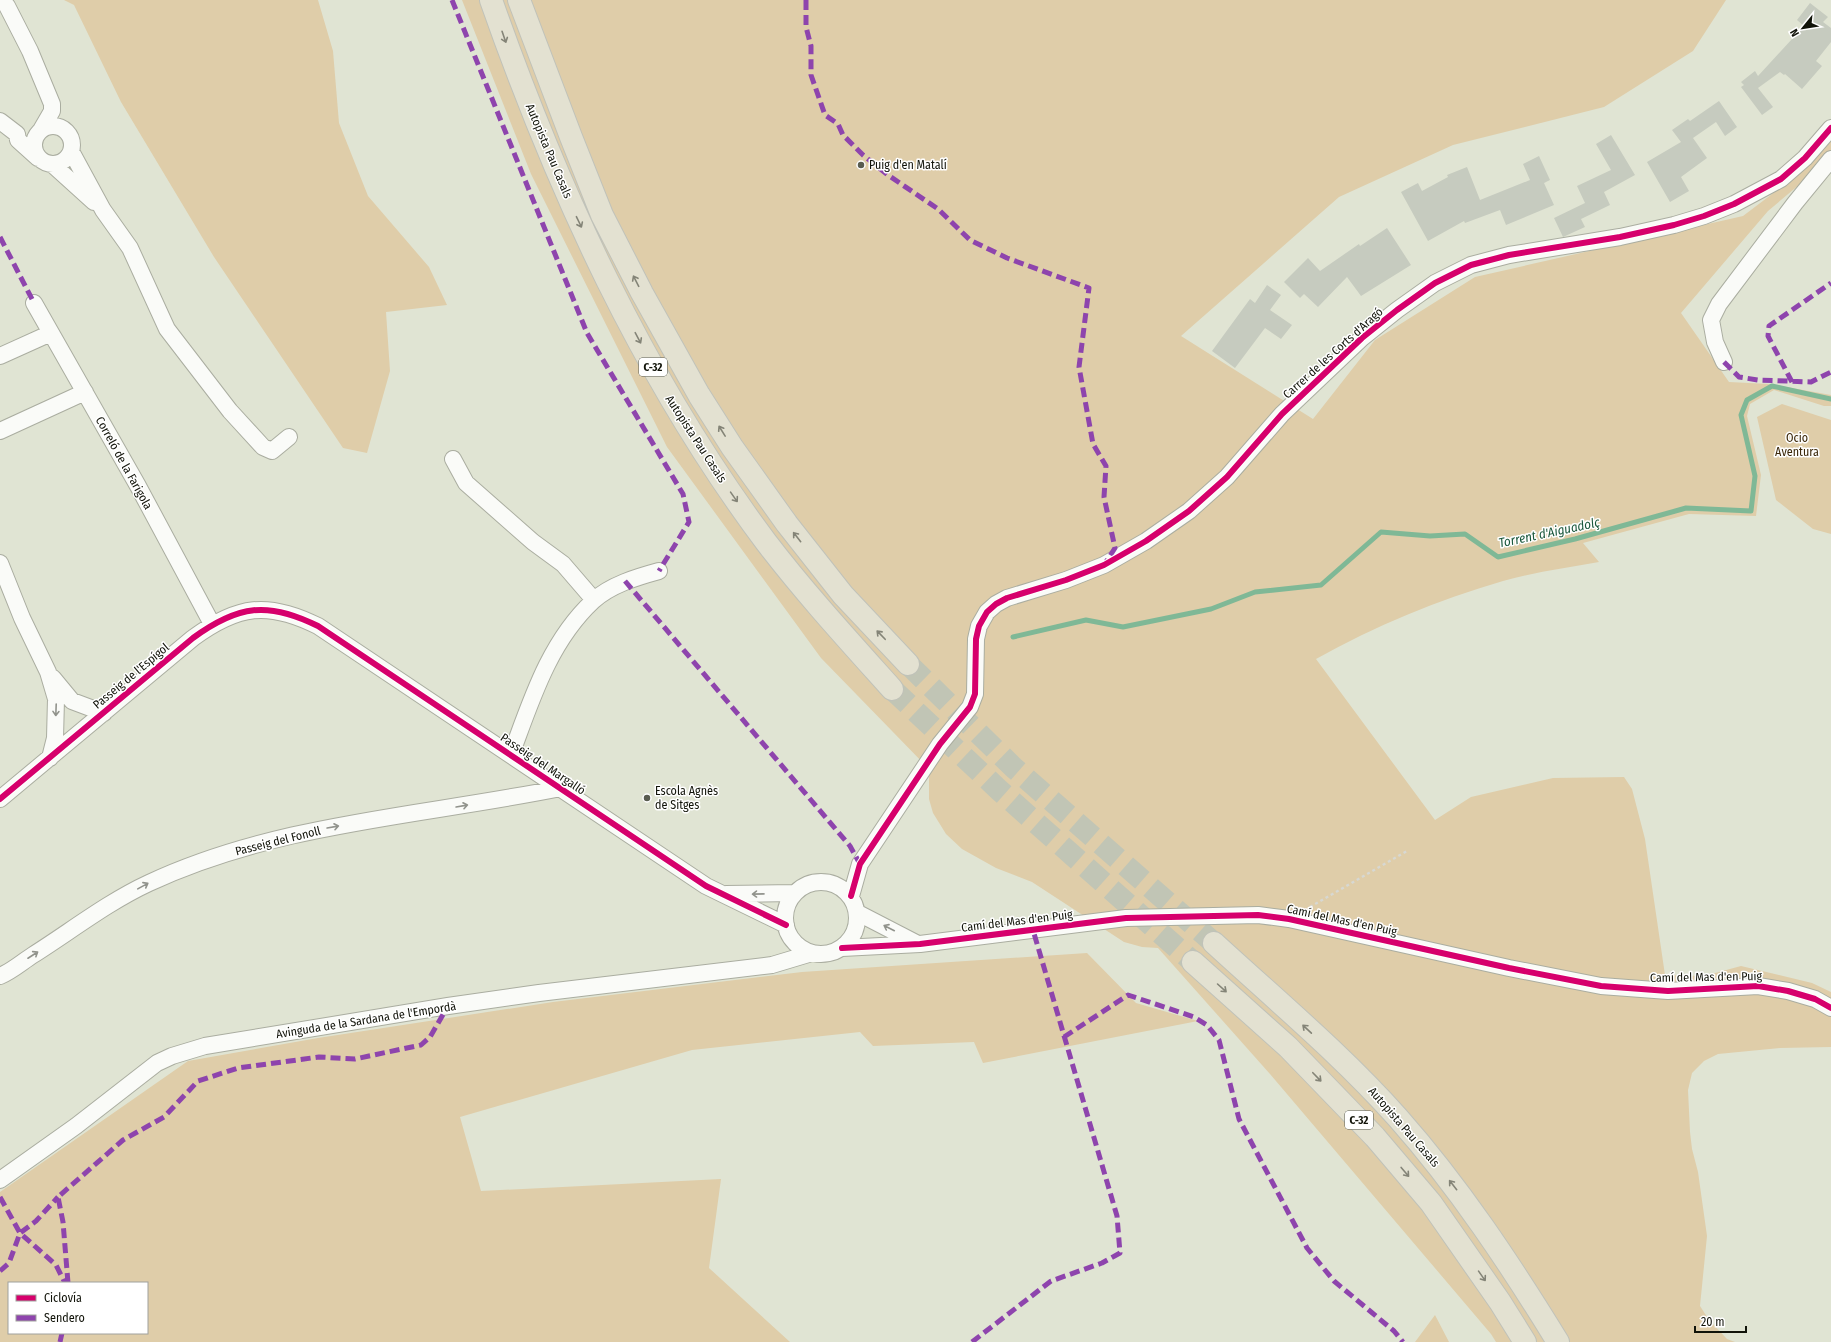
<svg xmlns="http://www.w3.org/2000/svg" width="1831" height="1342" font-family="'Fira Sans Condensed',sans-serif">
  <style>
    .green { fill: #dfcda9; fill-rule: evenodd }
    .lines { fill: none; stroke-linecap: round; stroke-linejoin: round }
    .stream { stroke: #7fb896; stroke-width: 5 }
    .building { fill: #c6cbbf }
    .highway-tunnel { stroke: #c1c5b5; stroke-width: 22; stroke-dasharray: 22 11; stroke-linecap: butt }
    .minor-casing { stroke: #aaada0; stroke-width: 18 }
    .highway-casing { stroke: #c0c2b9; stroke-width: 24 }
    .path { stroke: #d7d8d3; stroke-width: 2.5; stroke-dasharray: 3 3; stroke-linecap: butt }
    .minor { stroke: #fafbf8; stroke-width: 16 }
    .highway { stroke: #e3e1d1; stroke-width: 22 }
    .quiet { stroke: #8e44ad; stroke-width: 5; stroke-dasharray: 10 5; stroke-linecap: butt }
    .cycleway-casing { stroke: #fff; stroke-width: 8 }
    .cycleway { stroke: #d6006c; stroke-width: 6 }
    .oneway { stroke: #848477 }
    .oneway2 { stroke: #91938c }
    .poi-dot { fill: #595c50; stroke: #fff; stroke-width: 1.5 }
    .labels { text-anchor: middle; stroke-width: 3; stroke-linejoin: round; paint-order: stroke }
    .shield { fill: #fff; stroke: #585a53; stroke-width: 1 }
    .shield-label { font-size: 11px; font-weight: bold; fill: #111309 }
    .street-label { font-size: 12px; fill: #111309; stroke: #fff }
    .poi-label { font-size: 12px; fill: #111309; stroke: #fff; text-anchor: start }
    .park-label { font-size: 12px; fill: #3a2709; stroke: #fff }
    .water-label { font-size: 13px; font-style: italic; fill: #18563a; stroke: #fff }
  </style>
  <rect width="100%" height="100%" fill="#e0e4d3"/>
  <path class="green" d="M64 0H318L333 51 339 123 368 196 429 267 447 305 386 312 390 371 367 453 343 448 214 257 121 102 74 5Z
    M462 0H1726L1693 51 1604 107 1453 145 1339 197 1181 336 1313 419 1375 340 1475 277 1743 216 1793 178 1831 138V158L1768 211 1681 313 1729 382 1769 384 1831 395V406H1824L1774 390 1750 404 1747 416 1761 475 1756 516 1689 514 1583 543 1599 562C1567 568 1534 572 1503 581 1438 600 1375 626 1316 659L1435 820 1471 797 1553 778 1624 777 1632 789 1645 839 1665 975 1704 976 1741 966 1812 983 1831 992V1047L1780 1048 1718 1054 1704 1061 1692 1073 1688 1090 1690 1132 1692 1149 1698 1172 1707 1236 1700 1306 1709 1320 1727 1339 1735 1342H1496L1491 1334 1270 1074 1158 948 1142 947 1124 942 1032 882 996 868 962 849 946 834 933 813 929 799V769L821 658 667 447 531 174Z
    M1782 404 1831 420V534L1813 529 1776 500 1757 417Z
    M1087 953 1136 1003 1198 1021 983 1063 974 1042 873 1046 860 1032 692 1050 460 1117 481 1191 721 1179 709 1268 790 1342H0V1192L188 1061 318 1038 553 1002 802 972ZM9 1283H147V1333H9Z
    M1435 1315 1449 1342H1415Z"/>
  <g class="lines">
    <path class="stream" d="M1013 637 1086 620 1123 627 1211 609 1255 592 1321 585 1381 532 1430 536 1465 534 1498 557 1575 539 1686 508 1751 511 1755 476 1741 415 1747 400 1772 386 1831 399"/>
  </g>
  <path class="building" d="M1810 3 1828 17 1823 22 1831 28V42L1816 61 1822 66 1802 89 1785 74 1784 75 1780 72 1758 88 1773 107 1762 115 1741 87 1744 85 1741 82 1755 71 1758 76 1804 26 1797 20Z
    M1719 101 1737 127 1725 136 1716 122 1693 138 1707 158 1681 177 1689 191 1670 202 1647 162 1681 142 1672 130 1688 119 1690 121Z
    M1611 135 1635 175 1604 192 1610 205 1581 219 1585 227 1563 237 1554 218 1585 203 1577 186 1611 170 1596 144Z
    M1539 156 1550 180 1544 183 1554 205 1506 225 1500 210 1465 223 1464 221 1428 241 1401 192 1418 183 1422 191 1448 177 1447 175 1467 167 1480 200 1530 180 1523 164Z
    M1387 228 1411 265 1361 296 1347 277 1318 307 1304 294 1300 298 1284 282 1308 258 1320 271 1359 244 1360 246Z
    M1267 285 1281 295 1270 310 1292 325 1281 339 1265 328 1235 368 1212 351 1250 299 1255 303Z"/>
  <g class="lines">
    <path class="highway-tunnel" d="M908 664 1013 767 1214 943
      M892 689 999 790 1193 962"/>
    <g class="minor-casing">
      <path id="minor" d="M1 0 7 6 30 51 52 104V111L41 130
        M0 121 17 134 18 140 38 158
        M34 145a19 19 0 1 1 38 0a19 19 0 1 1-38 0Z
        M71 151 103 210 130 248 167 329 230 411 263 447 272 451 289 437
        M52 164 94 202
        M34 303 138 486 212 624
        M0 356 51 333
        M1724 362 1715 342 1711 320 1719 304 1795 203 1831 159
        M0 431 85 392
        M453 459 466 483 533 542 563 564 594 600
        M0 563 22 618 48 672 56 699 55 738 50 758
        M53 678 72 701 104 713
        M511 755C531 701 549 642 593 601 610 585 637 577 659 571
        M0 799 193 638C238 605 268 601 318 626L706 886 786 925
        M785 918a36 36 0 1 1 72 0a36 36 0 1 1-72 0Z
        M726 894 794 893
        M851 896 860 864 940 744 970 707 975 694 976 639 979 626 987 612 996 604 1007 598 1066 580 1104 565 1146 541 1189 511 1227 477 1282 414 1362 338 1397 310 1435 283 1471 265 1509 255 1620 237 1674 225 1704 216 1734 204 1781 179 1805 158 1831 128
        M858 913 918 944
        M842 948 920 944 1126 918 1258 915 1289 919 1509 968 1601 986 1668 991 1758 986 1788 991 1815 999 1831 1008
        M0 976C12 971 22 962 33 955 71 931 108 902 149 883 277 823 423 816 561 788
        M0 1180 76 1126 157 1063 172 1056 205 1046 448 1006 539 993 772 965 812 953"/>
    </g>
    <g class="highway-casing">
      <path id="highway" d="M491 0C558 191 644 379 766 542 805 593 849 641 892 689
        M519 0 571 137 602 215 642 293 699 395 732 447 787 524 843 595 908 664
        M1214 943C1276 1000 1342 1055 1398 1118 1459 1187 1510 1264 1558 1342
        M1193 962 1288 1047 1375 1137 1431 1203 1500 1302 1525 1342"/>
    </g>
    <path class="path" d="M1310 907 1407 851"/>
    <use href="#minor" class="minor"/>
    <use href="#highway" class="highway"/>
    <path class="quiet" d="M452 0 587 333 683 494 689 522 659 571
      M806 0V27L811 46V75L825 115 838 124 843 135 863 155 888 175 938 209 970 240 1007 258 1089 288 1079 367 1093 444 1106 466 1104 497 1115 548 1106 562
      M0 237 34 303
      M1724 362 1739 377 1758 380 1811 382 1831 372
      M1792 382 1768 336 1769 326 1831 283
      M625 581 850 846 860 864
      M1064 1037 1128 995 1194 1017 1207 1025 1219 1040 1239 1119 1307 1248 1334 1281 1394 1331 1403 1342
      M0 1197 20 1233 56 1265 65 1283
      M0 1271 9 1263 20 1233 36 1221 58 1197
      M68 1283 63 1222 58 1197 123 1140 164 1117 198 1081 238 1068 319 1057 355 1059 421 1045 430 1037 448 1006
      M60 1342 62 1333
      M972 1342 1051 1281 1102 1263 1120 1253 1117 1216 1033 930"/>
    <g class="cycleway-casing">
      <path id="cycleway" d="M0 799 193 638C238 605 268 601 318 626L706 886 786 925
        M851 896 860 864 940 744 970 707 975 694 976 639 979 626 987 612 996 604 1007 598 1066 580 1104 565 1146 541 1189 511 1227 477 1282 414 1362 338 1397 310 1435 283 1471 265 1509 255 1620 237 1674 225 1704 216 1734 204 1781 179 1805 158 1831 128
        M842 948 920 944 1126 918 1258 915 1289 919 1509 968 1601 986 1668 991 1758 986 1788 991 1815 999 1831 1008"/>
    </g>
    <use href="#cycleway" class="cycleway"/>
  </g>
  <defs><path id="oneway-shaft" d="M-6 0H5M1.5-3L5.5 0L1.5 3" fill="none" stroke-width="1.6" stroke-linecap="round" stroke-linejoin="round"/></defs>
  <g class="oneway">
    <use href="#oneway-shaft" transform="translate(504 37) rotate(71)"/>
    <use href="#oneway-shaft" transform="translate(579 222) rotate(64)"/>
    <use href="#oneway-shaft" transform="translate(636 281) rotate(-117)"/>
    <use href="#oneway-shaft" transform="translate(638 338) rotate(62)"/>
    <use href="#oneway-shaft" transform="translate(722 431) rotate(-122)"/>
    <use href="#oneway-shaft" transform="translate(734 497) rotate(55)"/>
    <use href="#oneway-shaft" transform="translate(797 537) rotate(-128)"/>
    <use href="#oneway-shaft" transform="translate(881 635) rotate(-134)"/>
    <use href="#oneway-shaft" transform="translate(1222 988) rotate(42)"/>
    <use href="#oneway-shaft" transform="translate(1307 1029) rotate(-137)"/>
    <use href="#oneway-shaft" transform="translate(1317 1077) rotate(46)"/>
    <use href="#oneway-shaft" transform="translate(1405 1172) rotate(50)"/>
    <use href="#oneway-shaft" transform="translate(1453 1185) rotate(-128)"/>
    <use href="#oneway-shaft" transform="translate(1482 1276) rotate(55)"/>
  </g>
  <g class="oneway2">
    <use href="#oneway-shaft" transform="translate(56 710) rotate(92)"/>
    <use href="#oneway-shaft" transform="translate(462 806) rotate(-10)"/>
    <use href="#oneway-shaft" transform="translate(333 827) rotate(-10)"/>
    <use href="#oneway-shaft" transform="translate(143 886) rotate(-29)"/>
    <use href="#oneway-shaft" transform="translate(758 894) rotate(179)"/>
    <use href="#oneway-shaft" transform="translate(889 928) rotate(-153)"/>
    <use href="#oneway-shaft" transform="translate(33 955) rotate(-33)"/>
  </g>
  <g class="poi-dot">
    <circle cx="861" cy="165" r="4"/>
    <circle cx="647" cy="798" r="4"/>
  </g>
  <g class="labels">
    <g class="shield">
      <rect x="639" y="358" width="28" height="18" rx="3"/>
      <rect x="1345" y="1111" width="28" height="18" rx="3"/>
    </g>
    <g class="shield-label">
      <text x="653" y="371">C-32</text>
      <text x="1359" y="1124">C-32</text>
    </g>
    <g class="street-label">
      <text transform="translate(549 151) rotate(67)" y="4">Autopista Pau Casals</text>
      <text transform="translate(1333 353) rotate(-42)" y="4">Carrer de les Corts d'Aragó</text>
      <text transform="translate(696 439) rotate(57)" y="4">Autopista Pau Casals</text>
      <text transform="translate(124 463) rotate(61)" y="4">Correló de la Farigola</text>
      <text transform="translate(131 676) rotate(-40)" y="4">Passeig de l'Espígol</text>
      <text transform="translate(543 764) rotate(34)" y="4">Passeig del Margalló</text>
      <text transform="translate(278 841) rotate(-14)" y="4">Passeig del Fonoll</text>
      <text transform="translate(1342 920) rotate(12)" y="4">Camí del Mas d'en Puig</text>
      <text transform="translate(1017 921) rotate(-7)" y="4">Camí del Mas d'en Puig</text>
      <text transform="translate(1706 977) rotate(-1)" y="4">Camí del Mas d'en Puig</text>
      <text transform="translate(366 1020) rotate(-9)" y="4">Avinguda de la Sardana de l'Empordà</text>
      <text transform="translate(1404 1127) rotate(49)" y="4">Autopista Pau Casals</text>
    </g>
    <g class="poi-label">
      <text x="869" y="169">Puig d'en Matalí</text>
      <text x="655" y="795">Escola Agnès<tspan x="655" dy="14">de Sitges</tspan></text>
    </g>
    <g class="park-label">
      <text x="1797" y="442">Ocio<tspan x="1797" dy="14">Aventura</tspan></text>
    </g>
    <g class="water-label">
      <text transform="translate(1549 532) rotate(-12)" y="5">Torrent d'Aiguadolç</text>
    </g>
  </g>
  <rect x="8" y="1282" width="140" height="52" fill="#ffffff" stroke="#a0a19d"/>
  <rect x="16" y="1295" width="20" height="6" fill="#d6006c" stroke="#a0a19d"/>
  <text x="44" y="1302" font-size="12" fill="#111309">Ciclovía</text>
  <rect x="16" y="1315" width="20" height="6" fill="#8e44ad" stroke="#a0a19d"/>
  <text x="44" y="1322" font-size="12" fill="#111309">Sendero</text>
  <g transform="translate(1803 28) rotate(240)" stroke="#ffffff" stroke-width="3" paint-order="stroke">
  <path d="M0-3L7 15L0 10L-7 15Z" fill="#111309"/>
  <text y="-6" font-size="11" font-weight="bold" text-anchor="middle" fill="#111309">N</text>
  </g>
  <path d="M1695 1326v6h51v-6" fill="none" stroke="#111309" stroke-width="2"/>
  <text x="1701" y="1326" font-size="12" fill="#111309" stroke="#ffffff" stroke-width="3" paint-order="stroke">20 m</text>
</svg>
